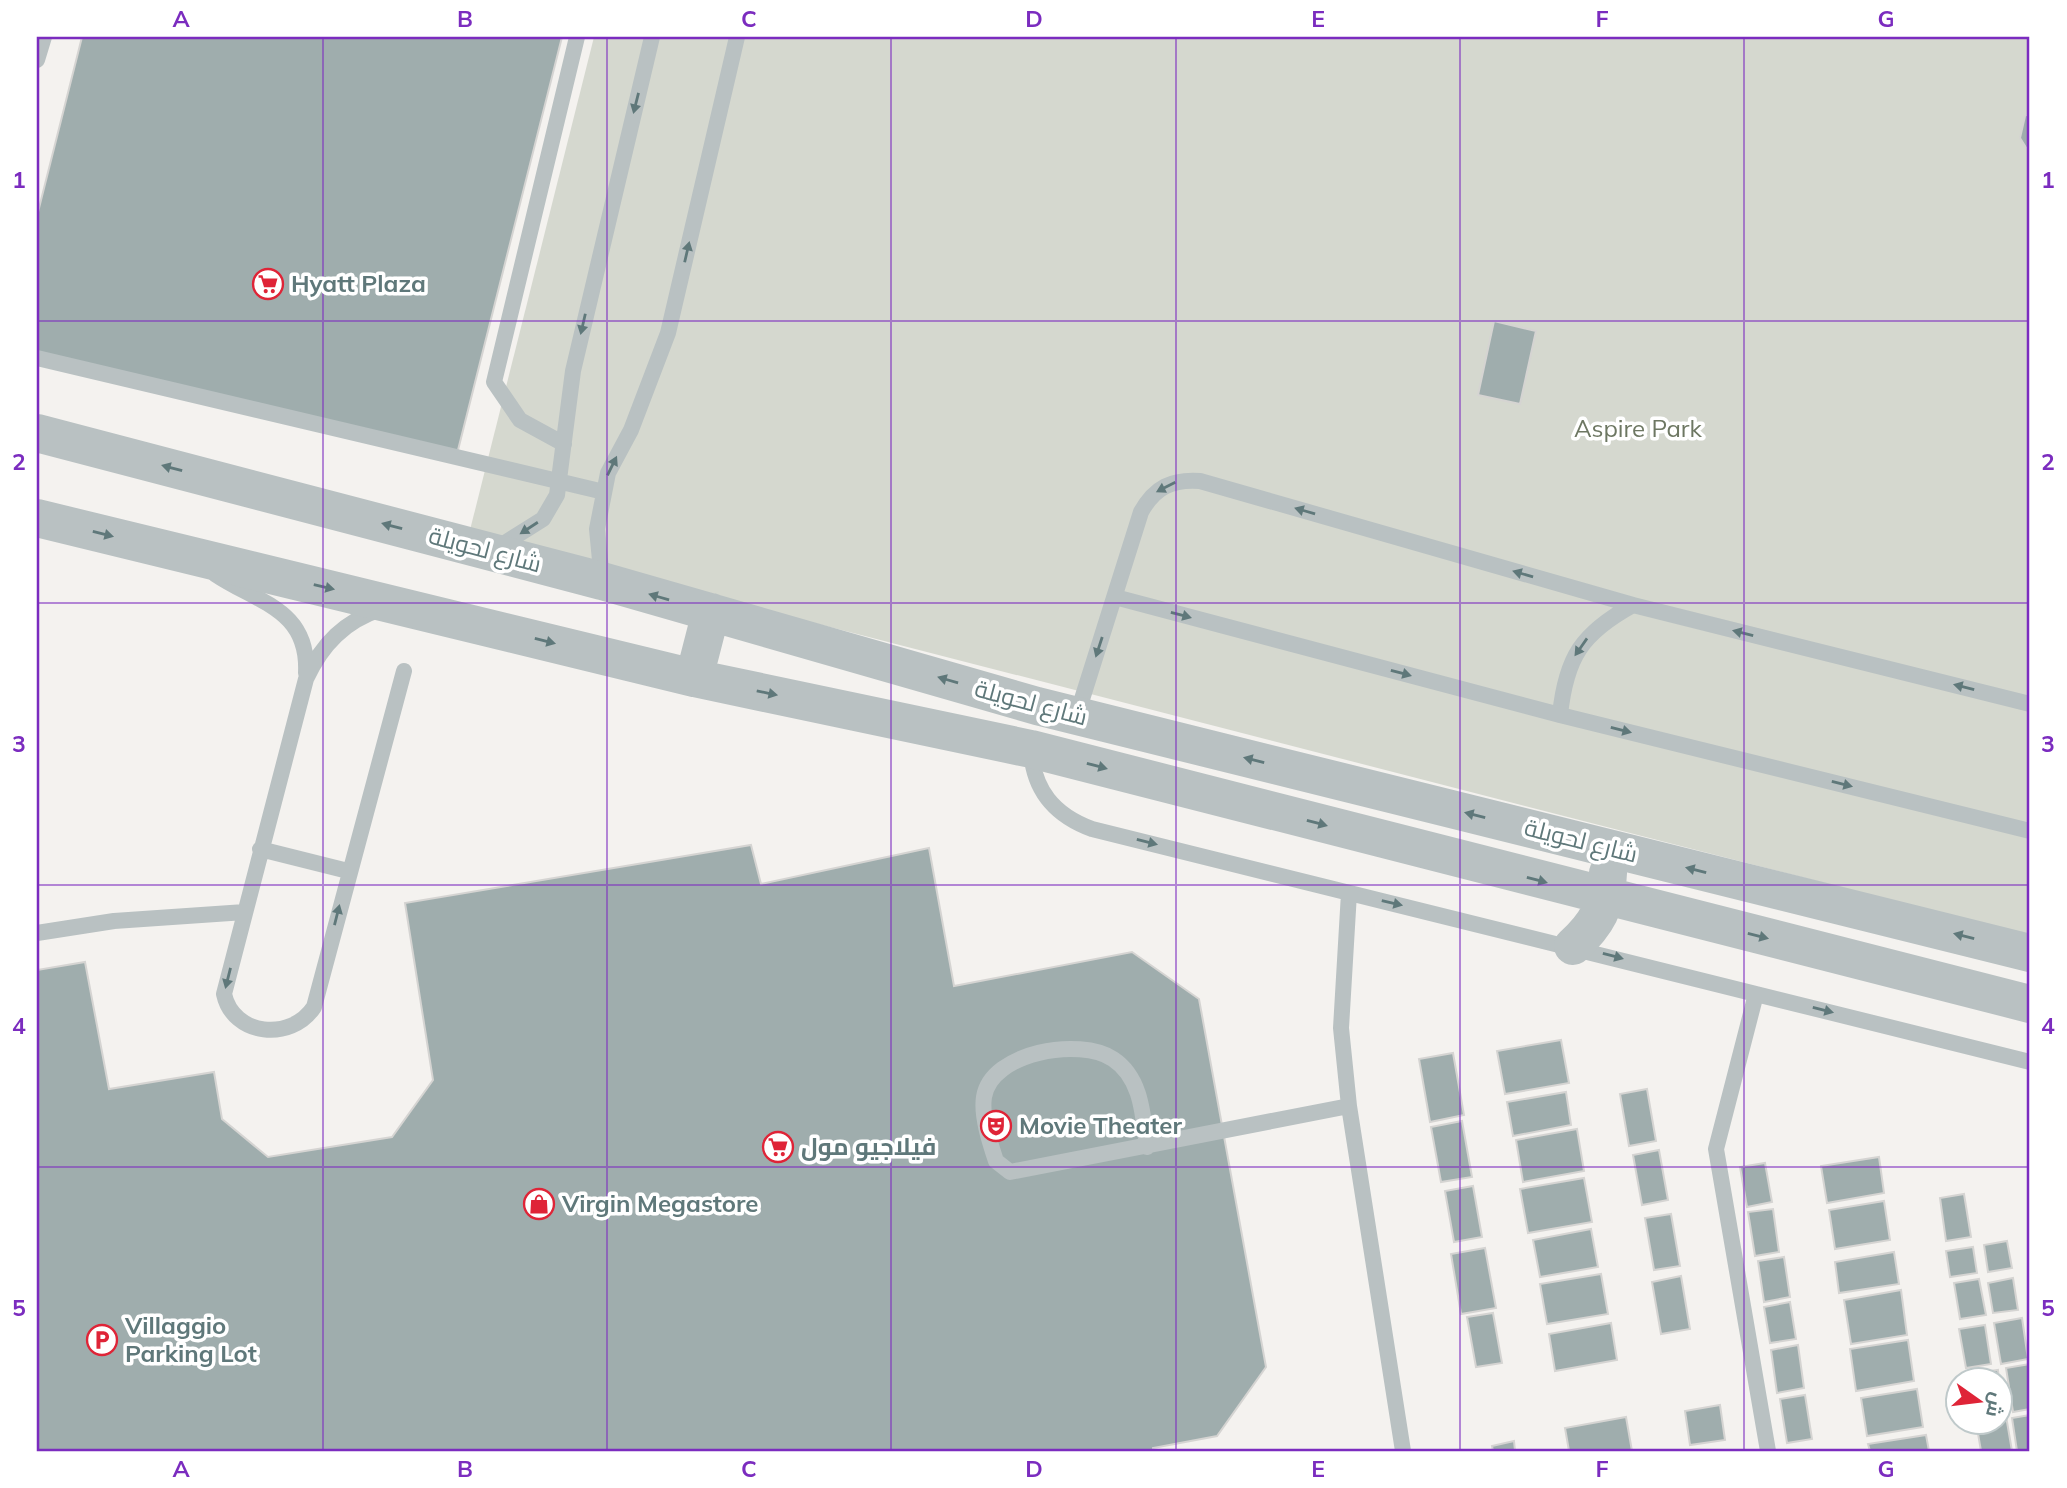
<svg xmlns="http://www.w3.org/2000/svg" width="2067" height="1488" font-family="Mulish,Cairo,sans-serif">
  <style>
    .green { fill: #d5d8cf }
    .building { fill: #9fadad; stroke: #d5d4d2; stroke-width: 2 }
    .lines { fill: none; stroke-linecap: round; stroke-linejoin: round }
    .service { stroke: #b9c1c2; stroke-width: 16 }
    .tertiary { stroke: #b9c1c2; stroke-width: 38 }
    .oneway { fill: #5f787a }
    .grid { fill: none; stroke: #7b2cbf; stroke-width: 2; stroke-opacity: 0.55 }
    .labels { text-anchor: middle; stroke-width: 7; stroke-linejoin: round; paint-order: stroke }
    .poi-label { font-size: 24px; font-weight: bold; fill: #5f787a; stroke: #fff; text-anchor: start }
    .park-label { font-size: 24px; fill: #6d7762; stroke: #fff }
    .street-label { font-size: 24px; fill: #5f787a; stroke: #fff }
    .neatline { fill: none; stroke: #7b2cbf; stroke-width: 2.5 }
    .grid-label { font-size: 23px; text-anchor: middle; font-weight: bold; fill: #7b2cbf }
  </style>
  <rect width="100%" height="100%" fill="#f4f2ef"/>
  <path class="green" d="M594 37H2030V936L469 534Z"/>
  <path class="building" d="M82 37H562L456 458 37 353V216Z
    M2030 113V154L2020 138 2025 116Z
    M1494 321 1536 331 1520 404 1478 395Z
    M751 845 761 884 929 848 954 986 1132 952 1199 999 1266 1367 1217 1436 1153 1448V1451H37V970L85 962 109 1089 214 1072 222 1119 268 1157 392 1137 433 1080 405 903Z
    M1561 1040 1569 1083 1505 1094 1497 1051Z
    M1453 1053 1464 1115 1430 1122 1419 1059Z
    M1647 1089 1656 1141 1629 1146 1620 1094Z
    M1566 1092 1571 1125 1513 1136 1507 1102Z
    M1462 1121 1472 1177 1441 1182 1431 1127Z
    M1577 1129 1584 1171 1523 1182 1516 1140Z
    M1659 1150 1668 1200 1642 1205 1633 1155Z
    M1879 1157 1884 1193 1827 1203 1821 1166Z
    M1765 1163 1772 1202 1747 1207 1740 1167Z
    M1584 1178 1592 1222 1528 1233 1520 1189Z
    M1473 1186 1482 1237 1454 1242 1445 1191Z
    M1964 1194 1971 1237 1946 1241 1940 1198Z
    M1884 1201 1890 1240 1835 1249 1829 1210Z
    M1773 1209 1779 1252 1755 1256 1748 1212Z
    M1671 1214 1680 1266 1654 1270 1645 1218Z
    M1591 1229 1598 1267 1540 1277 1533 1240Z
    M2007 1241 2012 1268 1988 1272 1984 1245Z
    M1973 1247 1977 1273 1950 1277 1946 1251Z
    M1485 1248 1496 1308 1461 1314 1451 1254Z
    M1894 1252 1899 1284 1839 1293 1835 1262Z
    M1784 1257 1790 1297 1764 1302 1758 1261Z
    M1601 1274 1608 1314 1547 1324 1540 1284Z
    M1681 1276 1690 1329 1661 1334 1652 1282Z
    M2013 1278 2018 1310 1993 1313 1988 1283Z
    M1979 1279 1986 1315 1960 1319 1954 1283Z
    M1901 1290 1907 1335 1851 1344 1844 1300Z
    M1790 1302 1796 1339 1770 1343 1764 1307Z
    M1493 1313 1502 1363 1476 1367 1467 1317Z
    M2022 1318 2028 1359 2001 1364 1994 1323Z
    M1611 1323 1617 1360 1555 1371 1549 1334Z
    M1985 1325 1991 1364 1966 1368 1959 1329Z
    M1908 1340 1914 1381 1856 1391 1850 1349Z
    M1798 1345 1804 1388 1777 1393 1771 1350Z
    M2030 1364V1409L2013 1412 2006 1368Z
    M1998 1370 1999 1380H1970L1969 1374Z
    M1917 1389 1923 1427 1867 1436 1861 1398Z
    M1805 1395 1812 1439 1787 1443 1780 1399Z
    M1720 1405 1725 1440 1690 1445 1685 1411Z
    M2030 1415V1451H2017L2012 1418Z
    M2006 1416 2012 1451H1981L1976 1422H2000V1417Z
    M1626 1417 1632 1451H1569L1565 1428Z
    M1926 1435 1929 1451H1870L1868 1444Z
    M1514 1441 1515 1451H1493L1492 1446Z"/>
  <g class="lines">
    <path class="service" d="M37 60 44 37
      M37 358 604 492
      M564 444 520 420 494 382 577 37
      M497 548 543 519 557 495 573 371 652 37
      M215 574C258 603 309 609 306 673
      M602 581 597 529 608 473 631 430 668 333 737 37
      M1115 597 1560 715 2030 831
      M381 609C345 621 322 644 306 679L224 994C233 1036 291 1042 314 1007L404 671
      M1077 715 1141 512C1155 487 1172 479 1200 481L1633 605 2030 704
      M1560 715C1566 657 1582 633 1633 605
      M1031 749C1033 790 1054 815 1092 829L2030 1062
      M260 849 348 871
      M1349 893 1341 1028 1349 1106 1403 1451
      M37 933 114 921 245 912
      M1756 994 1716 1149 1768 1451
      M1147 1147C1143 1116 1142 1078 1113 1059 1080 1037 991 1052 984 1097 981 1116 990 1143 996 1161L1010 1172 1349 1106"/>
    <path class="tertiary" d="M37 433 602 581 1037 706 2030 953
      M37 518 694 678 1031 749 2030 1004
      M694 678 711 612
      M1573 946C1597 924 1607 906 1608 873"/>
  </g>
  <defs><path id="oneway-solid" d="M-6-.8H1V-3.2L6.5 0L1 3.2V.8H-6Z" transform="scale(1.75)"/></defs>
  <g class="oneway">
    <use href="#oneway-solid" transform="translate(636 103) rotate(104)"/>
    <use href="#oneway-solid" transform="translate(687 252) rotate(-77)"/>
    <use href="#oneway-solid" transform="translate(583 324) rotate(103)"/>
    <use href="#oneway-solid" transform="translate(612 466) rotate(-64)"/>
    <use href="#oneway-solid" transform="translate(172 468) rotate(-165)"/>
    <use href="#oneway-solid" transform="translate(1166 487) rotate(153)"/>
    <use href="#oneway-solid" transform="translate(1305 511) rotate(-164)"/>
    <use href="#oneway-solid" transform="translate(392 526) rotate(-165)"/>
    <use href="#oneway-solid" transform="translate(529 528) rotate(147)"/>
    <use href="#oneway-solid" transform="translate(103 534) rotate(14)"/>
    <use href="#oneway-solid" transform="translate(1523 574) rotate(-164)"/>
    <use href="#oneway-solid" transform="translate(324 587) rotate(13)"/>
    <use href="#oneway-solid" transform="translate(659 597) rotate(-164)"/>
    <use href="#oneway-solid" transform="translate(1181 615) rotate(15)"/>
    <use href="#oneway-solid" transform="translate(1743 633) rotate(-166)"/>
    <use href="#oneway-solid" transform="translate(545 641) rotate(14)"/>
    <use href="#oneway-solid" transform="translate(1099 647) rotate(108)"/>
    <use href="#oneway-solid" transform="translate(1581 647) rotate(125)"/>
    <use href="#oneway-solid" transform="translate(1401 673) rotate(15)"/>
    <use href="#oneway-solid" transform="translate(948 680) rotate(-164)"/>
    <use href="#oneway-solid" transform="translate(1964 687) rotate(-166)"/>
    <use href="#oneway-solid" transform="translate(767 693) rotate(12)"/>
    <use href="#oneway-solid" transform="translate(1621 730) rotate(14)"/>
    <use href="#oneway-solid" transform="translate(1254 760) rotate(-166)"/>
    <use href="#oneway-solid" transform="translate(1097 766) rotate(15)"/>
    <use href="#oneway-solid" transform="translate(1842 784) rotate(14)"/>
    <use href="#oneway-solid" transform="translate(1475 815) rotate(-166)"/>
    <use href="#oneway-solid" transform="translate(1317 823) rotate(15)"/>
    <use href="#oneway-solid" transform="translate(1147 842) rotate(14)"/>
    <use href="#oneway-solid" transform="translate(1696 870) rotate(-166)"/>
    <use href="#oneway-solid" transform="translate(1537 880) rotate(15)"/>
    <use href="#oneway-solid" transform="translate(1392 903) rotate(13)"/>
    <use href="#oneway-solid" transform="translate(337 915) rotate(-76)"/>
    <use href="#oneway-solid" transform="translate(1758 936) rotate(14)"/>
    <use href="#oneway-solid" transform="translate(1964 936) rotate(-166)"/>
    <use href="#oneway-solid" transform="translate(1613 956) rotate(15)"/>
    <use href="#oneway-solid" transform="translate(228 978) rotate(104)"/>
    <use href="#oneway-solid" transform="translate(1823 1010) rotate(14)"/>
  </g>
  <path class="grid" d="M323 37V1451M607 37V1451M891 37V1451M1176 37V1451M1460 37V1451M1744 37V1451M37 321H2030M37 603H2030M37 885H2030M37 1167H2030"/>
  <defs>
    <g id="supermarket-ring" transform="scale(1.575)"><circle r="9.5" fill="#fff" stroke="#df2437" stroke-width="1.5"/><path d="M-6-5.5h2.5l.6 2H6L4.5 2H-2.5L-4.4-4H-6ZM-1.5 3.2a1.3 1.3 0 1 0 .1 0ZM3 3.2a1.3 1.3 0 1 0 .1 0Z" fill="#df2437"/></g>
    <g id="theatre-ring" transform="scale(1.575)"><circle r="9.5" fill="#fff" stroke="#df2437" stroke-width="1.5"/><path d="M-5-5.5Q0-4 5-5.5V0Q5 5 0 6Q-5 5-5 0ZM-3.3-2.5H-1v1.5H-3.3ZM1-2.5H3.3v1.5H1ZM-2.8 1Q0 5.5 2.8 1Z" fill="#df2437"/></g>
    <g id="shop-ring" transform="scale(1.575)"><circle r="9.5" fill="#fff" stroke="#df2437" stroke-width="1.5"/><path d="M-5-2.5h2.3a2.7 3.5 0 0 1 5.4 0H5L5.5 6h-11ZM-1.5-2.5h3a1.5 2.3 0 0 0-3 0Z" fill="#df2437"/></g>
    <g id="parking-ring" transform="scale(1.575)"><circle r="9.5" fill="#fff" stroke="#df2437" stroke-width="1.5"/><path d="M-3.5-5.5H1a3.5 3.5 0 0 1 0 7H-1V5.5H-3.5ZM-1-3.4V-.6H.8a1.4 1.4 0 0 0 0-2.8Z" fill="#df2437"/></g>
  </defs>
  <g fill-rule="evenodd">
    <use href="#supermarket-ring" x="268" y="284"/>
    <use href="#theatre-ring" x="996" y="1126"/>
    <use href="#supermarket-ring" x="778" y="1147"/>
    <use href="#shop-ring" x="539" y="1204"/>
    <use href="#parking-ring" x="102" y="1340"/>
  </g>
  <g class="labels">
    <g class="poi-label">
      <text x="291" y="292">Hyatt Plaza</text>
      <text x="1019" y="1134">Movie Theater</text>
      <text x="801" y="1155">فيلاجيو مول</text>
      <text x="562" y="1212">Virgin Megastore</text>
      <text x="125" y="1334">Villaggio<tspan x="125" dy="28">Parking Lot</tspan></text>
    </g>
    <g class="park-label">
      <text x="1638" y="437">Aspire Park</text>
    </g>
    <g class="street-label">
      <text transform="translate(485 550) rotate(15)" y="8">شارع لحويلة</text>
      <text transform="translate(1031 703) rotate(15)" y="8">شارع لحويلة</text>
      <text transform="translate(1581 841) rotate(14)" y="8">شارع لحويلة</text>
    </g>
  </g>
  <rect width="2067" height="1488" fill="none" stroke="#ffffff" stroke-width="77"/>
  <g transform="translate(1979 1401) rotate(104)"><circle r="33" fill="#ffffff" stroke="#bfc9ca" stroke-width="2"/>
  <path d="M0-5L12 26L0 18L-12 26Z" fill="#df2437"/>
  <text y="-10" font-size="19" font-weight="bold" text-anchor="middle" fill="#5f787a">ش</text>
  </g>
  <rect x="38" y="38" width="1990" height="1412" class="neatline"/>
  <g class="grid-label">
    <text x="181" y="27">A</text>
    <text x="465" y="27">B</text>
    <text x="749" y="27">C</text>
    <text x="1034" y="27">D</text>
    <text x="1318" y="27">E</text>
    <text x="1602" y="27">F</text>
    <text x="1886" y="27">G</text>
    <text x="19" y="188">1</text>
    <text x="2048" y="188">1</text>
    <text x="19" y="470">2</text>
    <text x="2048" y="470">2</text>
    <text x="19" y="752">3</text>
    <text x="2048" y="752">3</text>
    <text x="19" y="1034">4</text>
    <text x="2048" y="1034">4</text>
    <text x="19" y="1316">5</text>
    <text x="2048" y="1316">5</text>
    <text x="181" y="1477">A</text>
    <text x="465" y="1477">B</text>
    <text x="749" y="1477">C</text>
    <text x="1034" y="1477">D</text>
    <text x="1318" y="1477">E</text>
    <text x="1602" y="1477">F</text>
    <text x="1886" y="1477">G</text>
  </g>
</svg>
